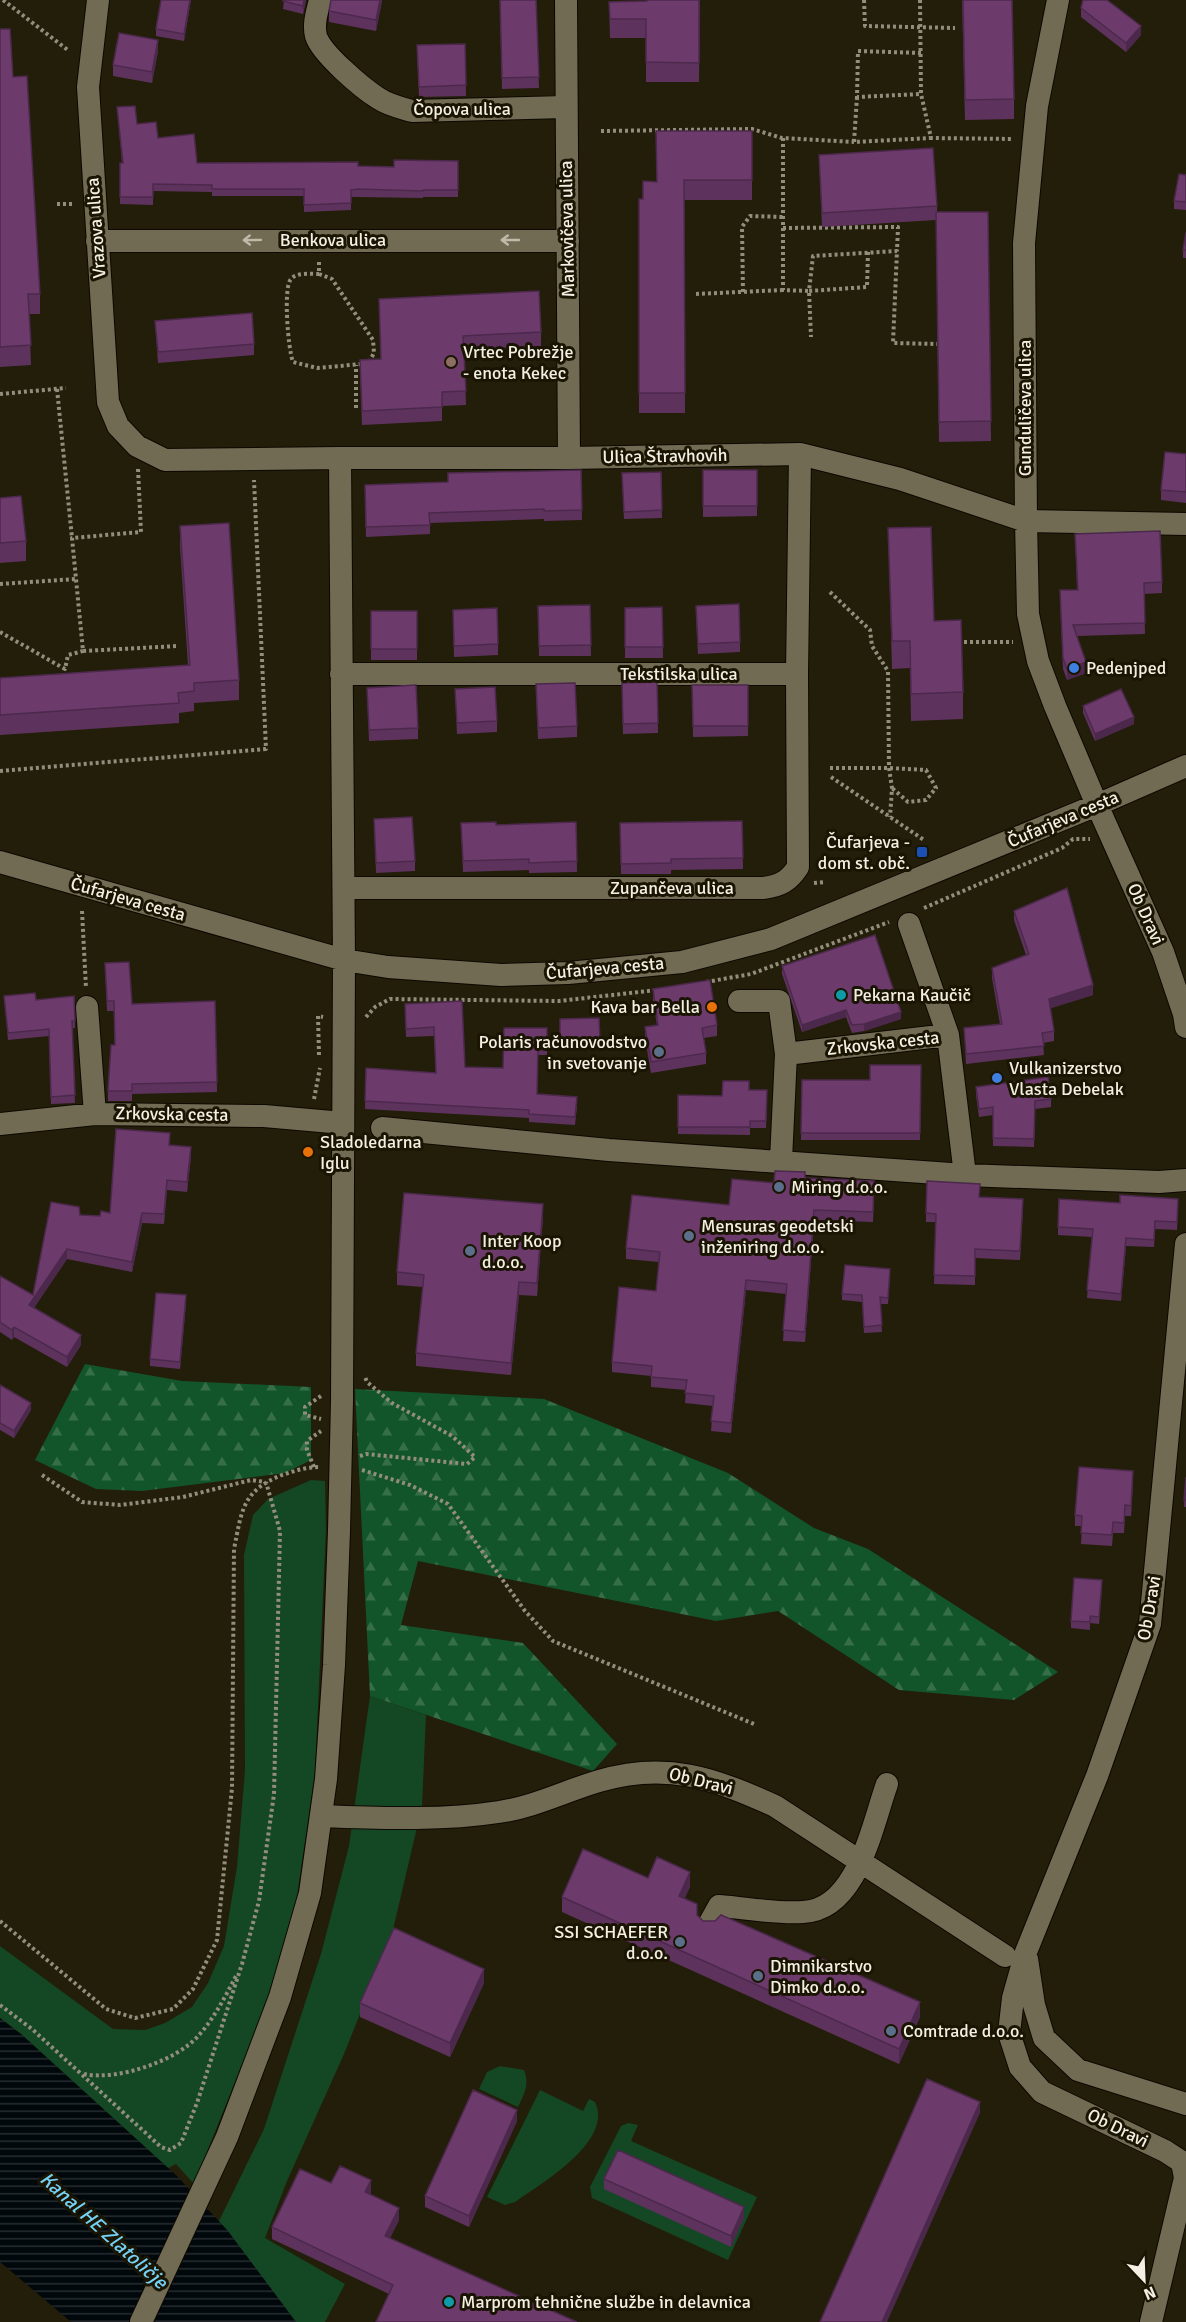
<svg xmlns="http://www.w3.org/2000/svg" width="1186" height="2322" font-family="Signika,sans-serif">
  <style>
    .grass { fill: #144724 }
    .forest { fill: url(#forest-firs) }
    .water { fill: url(#water-rules) }
    .lines { fill: none; stroke-linecap: round; stroke-linejoin: round }
    .minor-casing { stroke: #0d0800; stroke-width: 24 }
    .path { stroke: #928d7c; stroke-width: 4; stroke-dasharray: 3 3; stroke-linecap: butt }
    .minor { stroke: #716b54; stroke-width: 22 }
    .minor-bridge-casing { stroke: #0d0800; stroke-width: 24; stroke-linecap: butt }
    .minor-bridge { stroke: #716b54; stroke-width: 22 }
    .wall { fill: #5d335d }
    .shaded-wall { fill: #4c294c }
    .building { fill: #6c3b6c; stroke: #4c294c; stroke-width: 1.5 }
    .oneway { stroke: #bfbaa9 }
    .education-dot { fill: #8d6e63; stroke: #1a1502; stroke-width: 2 }
    .shop-dot { fill: #3f7fe0; stroke: #1a1502; stroke-width: 2 }
    .transit-dot { fill: #1a4fb4; stroke: #1a1502; stroke-width: 2 }
    .culture-dot { fill: #0f9aa8; stroke: #1a1502; stroke-width: 2 }
    .food-dot { fill: #e8710a; stroke: #1a1502; stroke-width: 2 }
    .service-dot { fill: #5c6f8a; stroke: #1a1502; stroke-width: 2 }
    .labels { text-anchor: middle; stroke-width: 6; stroke-linejoin: round; paint-order: stroke }
    .street-label { font-size: 18px; fill: #f3efe2; stroke: #1a1502 }
    .poi-label { font-size: 18px; fill: #f3efe2; stroke: #1a1502; text-anchor: start }
    .water-label { font-size: 20px; font-style: italic; fill: #74d1f5; stroke: #1a1502 }
  </style>
  <defs>
    <pattern id="forest-firs" width="22" height="20" patternUnits="userSpaceOnUse" patternTransform="scale(1.5)"><rect width="22" height="20" fill="#12552a"/><path d="M5 1l3.5 6h-7zM16 11l3.5 6h-7z" fill="#356e49"/></pattern>
    <pattern id="water-rules" width="6" height="5" patternUnits="userSpaceOnUse" patternTransform="scale(1.5)"><rect width="6" height="5" fill="#01080c"/><path d="M0 2.5h6" fill="none" stroke="#262c2f"/></pattern>
  </defs>
  <rect width="100%" height="100%" fill="#231e09"/>
  <path class="grass" d="M311 1480 325 1481 326 1530 315 1772 297 1897 274 1985 194 2184 176 2164 168 2168 21 2034 0 2018V1946L113 2029 145 2030 165 2023 192 2007 208 1983 224 1946 237 1867 245 1770 244 1555 253 1515 268 1499Z
    M370 1696 426 1715 422 1806 392 1934 344 2054 287 2181 265 2238 345 2284 325 2322H296L219 2221 264 2129 321 1954 349 1846Z
    M500 2066 524 2070C530 2084 524 2094 518 2107L479 2089 487 2072Z
    M540 2090 583 2111 589 2099 595 2102C614 2141 541 2184 515 2202L505 2205 487 2197Z
    M628 2123 638 2125 631 2141 757 2197 728 2260 592 2198 590 2187 621 2126Z"/>
  <path class="forest" d="M85 1364 182 1381 311 1387V1460L285 1473 142 1491 96 1489 35 1460Z
    M355 1389 544 1399 728 1473 814 1528 868 1549 1058 1672 1014 1700 899 1690 778 1611 716 1621 418 1561 401 1625 523 1643 617 1744 593 1771 370 1696Z"/>
  <path class="water" d="M0 2018 21 2034 177 2176 228 2231 296 2322H71L0 2262Z"/>
  <g class="lines">
    <g class="minor-casing">
      <path id="minor" d="M98 0 88 87 108 402 118 426 137 446 165 460 340 458H569L800 454 900 479 1026 521 1186 524
        M320 0C317 12 313 24 316 36 321 53 362 88 378 98 388 105 401 108 412 111L565 107
        M566 0 569 458
        M1058 0 1037 106 1024 243 1026 521 1028 614 1038 661 1055 706 1097 805 1163 952 1184 1014 1186 1027
        M97 241H568
        M340 458 344 960 342 1401
        M341 674H797
        M0 862 344 960 388 967 501 975 568 973 682 962 771 939 1097 805 1186 766
        M344 888H763C780 886 789 881 798 867L797 674 800 454
        M909 924 948 1035
        M739 1001H779L786 1054
        M87 1007 95 1114
        M0 1124 95 1114 264 1116 343 1123
        M382 1128 609 1150 965 1175 1159 1182 1186 1180
        M781 1160 786 1054 948 1035 965 1175
        M321 1816C380 1818 440 1821 499 1812 534 1807 565 1791 599 1781 666 1761 713 1778 775 1806L1005 1956
        M709 1924 719 1906C747 1908 776 1914 803 1912 857 1910 872 1826 887 1784
        M1027 1959 1034 2005 1044 2038 1078 2070 1186 2104
        M141 2322 227 2137 280 1997 310 1893 326 1779 334 1665 339 1531
        M1151 2322 1185 2178 1182 2162 1165 2151 1042 2092 1020 2067 1009 2033 1013 1998 1026 1952 1097 1776 1150 1624 1186 1244"/>
    </g>
    <path class="path" d="M3 0 69 51
      M864 0 865 26 955 28
      M920 0 921 94 931 138 1013 139
      M921 53 858 51 857 97 921 94
      M857 97 854 142 931 138
      M601 131 752 129 782 138 854 142
      M783 138V290L809 291 811 337
      M57 204H75
      M783 228 898 227 897 251
      M868 252 867 287 809 291 813 256 897 251 893 343 937 344
      M319 262V274C311 274 297 272 291 279 283 287 288 349 293 362L317 368 362 364
      M319 274 332 279 373 340 374 353 369 362
      M743 292 742 227 750 216 783 217
      M696 294 783 290
      M57 389 72 538
      M0 394 66 388
      M356 408V365
      M138 469 141 532 72 538 83 651 178 646
      M0 584 76 579
      M830 592 870 630 872 646 888 671 889 768 892 788 890 817
      M0 632 65 669 68 655 83 651
      M958 642H1013
      M830 768H889L926 770 936 788 926 800 908 802 892 788
      M0 771 266 749 254 480
      M831 777 924 840
      M814 883 825 882
      M924 908 1062 848 1073 839H1090
      M82 911 86 988
      M706 982 751 974 889 922
      M366 1017 375 1007 390 999 559 1001 657 990
      M319 1055 318 1016 323 1017
      M314 1099 320 1068
      M321 1396 305 1407V1415L321 1419
      M360 1456 366 1454 467 1464 475 1457 452 1436 392 1403 367 1382 365 1377
      M314 1467 307 1450V1441L321 1431
      M362 1470 410 1485 448 1504 525 1611 553 1641 754 1724
      M42 1475 82 1502 120 1505 183 1497 251 1480 265 1482
      M0 1921 106 2009 135 2018 173 2009 193 1989 217 1940 232 1788 234 1549C242 1510 242 1491 282 1475 294 1471 307 1467 319 1467
      M0 2005 32 2029 161 2147 170 2150 181 2143 197 2103 242 1964 259 1901 274 1794 280 1531 266 1482
      M84 2074C117 2081 177 2061 199 2035 215 2017 225 1997 236 1976"/>
    <use href="#minor" class="minor"/>
    <g class="minor-bridge-casing">
      <path id="minor-bridge" d="M339 1531 342 1401"/>
    </g>
    <use href="#minor-bridge" class="minor-bridge"/>
  </g>
  <path class="wall" d="M191 0 184 41 156 36V29Z
    M284 0H306L303 14 283 9Z
    M382 0 376 31 329 22V11Z
    M500 0H536L539 88 502 89Z
    M700 0 699 82H646V38H610L609 2Z
    M962 0 1014 99V119L965 120Z
    M1081 8 1141 35 1126 52 1081 17Z
    M0 29 13 77 40 294V314H29L31 365 0 367Z
    M465 44 466 96 419 97 417 45Z
    M158 51 152 83 113 76V65Z
    M117 107 137 124 197 163 394 167 458 161V197H423V198L358 197H351V210L304 212V196H212V192L153 191V205L120 204V163H122Z
    M752 131V200H684L685 413H639V199H643L657 182Z
    M819 155 937 206V212H988L991 441 939 442 936 220 822 227Z
    M1186 175V210L1174 209V201Z
    M1186 232V258H1183V250Z
    M379 299 541 332V346L464 350 466 405 442 406V421L362 425 360 360 381 359Z
    M155 321 254 344V355L158 363Z
    M1186 454V503L1161 500V490Z
    M581 470 582 520 544 521V519L430 523V534L366 537 365 485 448 482Z
    M703 470H757V516L703 517Z
    M661 472 662 518 624 519 622 473Z
    M0 498 26 541V561L0 563Z
    M180 526 239 680V700L194 703V711L179 713V723L0 735V678L188 665 180 547Z
    M888 528 934 621 963 692V719L911 721 910 668 892 669Z
    M1075 534 1162 582V593L1144 594 1145 634 1077 636 1086 673 1067 680 1063 669 1060 601 1077 590Z
    M590 605 591 656H539L538 606Z
    M662 607 663 658H625V608Z
    M453 610 498 644V655L454 657Z
    M371 611H417V660H371Z
    M696 617 740 642V652L698 654Z
    M657 682 658 733 623 734 622 683Z
    M692 685H748V736L693 737Z
    M367 688 418 728V739L369 741Z
    M455 689 497 721V732L457 734Z
    M536 695 577 726V737L538 739Z
    M1083 706 1134 724 1095 741 1083 713Z
    M374 819 415 861V871L376 873Z
    M742 821 743 869 671 870V874H621L620 823Z
    M576 822 577 872 529 873V870L463 872 461 823 496 825Z
    M1014 911 1093 995 1050 1008 1054 1031V1041L1043 1043 1044 1055 966 1064 964 1028 1000 1024 992 978V968L1026 955 1014 920Z
    M105 963 132 1004 215 1001 217 1092 132 1094V1101H108V1091L115 1045 114 1011H107Z
    M782 966 901 1019 864 1031 852 1033 846 1017 802 1032 782 974Z
    M653 989 717 1025V1036L704 1038 706 1053V1064L651 1073 645 1038V1027L657 1026 653 1000Z
    M4 996 36 1000 74 996 75 1028H72L75 1103 51 1104 49 1036 8 1040Z
    M462 1001 465 1067 503 1068 547 1028V1055H538L537 1095 577 1106 575 1125 529 1122V1118L365 1109 366 1068 436 1073 434 1036 406 1037 405 1004Z
    M599 1018 600 1049 560 1050V1019Z
    M921 1065 920 1140H801L802 1080H870Z
    M976 1087 1051 1099V1107L1035 1109 1034 1147 993 1146V1115L979 1117 976 1095Z
    M749 1090H767L766 1128H750V1135L678 1134V1095L722 1096Z
    M170 1145 191 1157 187 1192 167 1190 164 1224 142 1223 132 1272 67 1259 34 1308 81 1345 67 1367 14 1337 12 1340 0 1332V1276L33 1295 80 1215 100 1216 110 1213Z
    M805 1178 874 1191 873 1222 814 1220 805 1342 783 1341 786 1294 746 1290 731 1433 711 1431 713 1406 685 1403 686 1390 651 1387V1376L612 1372V1362L656 1291 659 1262 626 1259V1248L729 1205 774 1183Z
    M979 1197 1023 1208 1020 1260 975 1258V1285L934 1284 936 1222H926V1213Z
    M1178 1207 1177 1230 1155 1229 1154 1247 1126 1246 1121 1301 1087 1298 1092 1237 1058 1235V1227Z
    M543 1217 537 1296 519 1295 511 1375 416 1366V1353L423 1287 397 1285V1272Z
    M890 1276 888 1304H880L882 1332 864 1333 862 1302 842 1300V1294Z
    M186 1303 180 1369 150 1366V1359Z
    M0 1385 31 1410 14 1438 0 1430Z
    M1186 1477V1507H1184Z
    M1133 1482 1131 1516H1125L1124 1533H1113L1112 1546 1081 1544 1082 1526H1075V1515Z
    M1102 1587 1099 1624 1090 1623V1630L1071 1628V1621Z
    M648 1878 690 1887 684 1898 697 1915 703 1921 920 2017 899 2064 562 1912V1897Z
    M484 1983 450 2057 360 2017V2003Z
    M517 2121 469 2227 425 2207V2196Z
    M604 2179 744 2218 731 2247 604 2189Z
    M331 2183 371 2192 370 2194 399 2220 390 2238 577 2322 389 2294 272 2239V2227Z"/>
  <path class="shaded-wall" d="M190 0H191L184 41V34Z
    M304 0H306L303 14V6Z
    M380 0H382V2L376 31V20Z
    M1141 26V35L1126 52V43Z
    M158 40V51L152 83V72Z
    M1086 662V673L1067 680V669Z
    M1134 717V724L1095 741V734Z
    M1093 985V995L1049 1009V999Z
    M846 1010V1017L802 1032V1025Z
    M901 1012V1019L864 1031V1024Z
    M191 1147V1157L187 1192V1182Z
    M543 1204V1217L537 1296V1283Z
    M814 1210V1220L805 1342V1332Z
    M142 1213V1223L132 1272V1262Z
    M1126 1238V1246L1121 1301V1294Z
    M67 1249V1259L29 1315V1305Z
    M746 1280V1290L731 1433V1423Z
    M519 1282V1295L511 1375V1363Z
    M186 1295V1303L180 1369V1362Z
    M14 1327V1337L12 1340V1330Z
    M81 1335V1345L67 1367V1357Z
    M31 1403V1410L14 1438V1431Z
    M1133 1471V1482L1131 1516V1506Z
    M690 1872V1887L679 1911V1896Z
    M484 1969V1983L450 2057V2043Z
    M920 2002V2017L899 2064V2049Z
    M980 2102V2113L887 2322H882Z
    M517 2110V2121L469 2227V2216Z
    M371 2180V2192L365 2204V2192Z
    M744 2207V2218L731 2247V2236Z
    M399 2208V2220L385 2247V2236Z"/>
  <path class="building" d="M161 0H190L184 34 156 29Z
    M284 0H304L303 6 283 1Z
    M331 0H380L376 20 329 11Z
    M500 0H536L539 77 502 78Z
    M647 0H699V63L646 62V19H610L609 2 647 1Z
    M963 0H1012L1014 99 965 100Z
    M1083 0H1107L1141 26 1126 43 1081 8Z
    M0 29H10L13 77 27 76 40 294H28L31 345 0 347Z
    M119 33 158 40 152 72 113 65Z
    M465 44 466 85 419 87 417 45Z
    M135 106 137 124 156 122 158 138 194 134 197 163 358 162V166L394 167V160L458 161V190H423V191L358 189 351 190V203L304 205V189H212V185L153 184V197H120V163H123L117 107Z
    M656 131H752V180H684L685 393H639V199H643V181L657 182Z
    M933 148 937 206 822 213 819 155Z
    M1179 174 1186 175V202L1174 201Z
    M936 212H988L991 421 939 422Z
    M1186 232V250H1183Z
    M539 291 541 332 463 336 466 391 442 392V407L362 411 360 360 381 359 379 299Z
    M252 313 254 344 158 352 155 321Z
    M1165 452 1186 454V492L1161 490Z
    M581 470 582 510 544 511V509L429 513 430 525 366 527 365 485 448 482V473Z
    M703 470H757V506H703Z
    M661 472 662 510 624 512 622 473Z
    M21 496 26 541 0 543V498Z
    M229 523 239 680 194 683V691L178 693 179 703 0 715V678L190 665 180 526Z
    M931 527 934 621 961 620 963 692 911 694 910 641H892L888 528Z
    M1160 531 1162 582 1144 583 1145 623 1073 625 1086 662 1067 669 1063 658 1060 590H1078L1075 534Z
    M739 604 740 642 698 644 696 606Z
    M590 605 591 645 539 646 538 606Z
    M662 607 663 647H625V608Z
    M497 608 498 644 454 646 453 610Z
    M371 611H417V649H371Z
    M657 682 658 723 623 724 622 683Z
    M575 683 577 726 538 728 536 684Z
    M416 685 418 728 369 730 367 688Z
    M692 685H748V726H693Z
    M495 687 497 721 457 723 455 689Z
    M1121 689 1134 717 1095 734 1083 706Z
    M412 817 415 861 376 863 374 819Z
    M742 821 743 858 671 859V863L621 864 620 823Z
    M496 822V825L576 822 577 861 529 863V859L463 861 461 823Z
    M1067 888 1093 985 1049 999 1054 1031 1042 1033 1044 1046 966 1054 964 1028 1002 1024 992 968 1029 954 1014 911Z
    M875 935 901 1012 864 1024 852 1025 846 1010 802 1025 782 966Z
    M129 962 132 1004 215 1001 217 1082 132 1084V1091H108L111 1045H115L114 1001H107L105 963Z
    M710 980 717 1025 702 1028 706 1053 651 1062 645 1027 658 1025 653 989Z
    M35 993 36 1000 74 996 75 1021H72L75 1095 51 1097 49 1029 8 1033 4 996Z
    M462 1001 465 1067 503 1068 504 1028H547V1047H538L537 1094 577 1097 575 1117 529 1114V1110L365 1101 366 1068 436 1073 434 1027 406 1029 405 1004Z
    M599 1018 600 1041 560 1042V1019Z
    M870 1065H921L920 1133H801L802 1080H870Z
    M1048 1077 1051 1099 1035 1101 1034 1139 993 1138V1107L979 1109 976 1087Z
    M723 1081H749V1090H767L766 1121H750V1127H678V1095L722 1096Z
    M116 1129 170 1133 169 1145 191 1147 187 1182 167 1180 164 1214 142 1213 132 1262 67 1249 29 1305 81 1335 67 1357 14 1327 12 1330 0 1322V1276L33 1295 51 1202 79 1207 80 1215 100 1216 101 1211 110 1213Z
    M775 1171 805 1172V1178L874 1181 873 1212 814 1210 805 1332 783 1330 787 1284 746 1280 731 1423 711 1421 714 1396 685 1393 687 1380 651 1377 652 1366 612 1362 619 1287 656 1291 660 1252 626 1248 632 1195 729 1205 732 1179 774 1183Z
    M927 1181 980 1184 979 1197 1023 1199 1020 1251 975 1249V1276L934 1275 936 1214 926 1213Z
    M404 1193 543 1204 537 1283 519 1282 511 1363 416 1353 424 1275 397 1272Z
    M1120 1195 1178 1199 1177 1222 1155 1221 1154 1240 1126 1238 1121 1294 1087 1290 1093 1229 1058 1227 1059 1199 1120 1203Z
    M845 1265 890 1269 888 1298 880 1297 882 1325 864 1327 862 1295 842 1294Z
    M156 1293 186 1295 180 1362 150 1359Z
    M0 1385 31 1403 14 1431 0 1423Z
    M1079 1467 1133 1471 1131 1506 1125 1505 1124 1523 1113 1522 1112 1535 1081 1533 1082 1516 1075 1515Z
    M1186 1477V1500H1184Z
    M1074 1578 1102 1580 1099 1617 1090 1616V1622L1071 1621Z
    M583 1849 648 1878 657 1857 690 1872 679 1896 697 1904V1915L703 1921H715L721 1915 920 2002 899 2049 562 1897Z
    M394 1928 484 1969 450 2043 360 2003Z
    M927 2079 980 2102 882 2322H820Z
    M473 2090 517 2110 469 2216 425 2196Z
    M618 2150 744 2207 731 2236 604 2179Z
    M340 2166 371 2180 365 2192 399 2208 385 2236 577 2322H376L393 2285 272 2227 300 2169 331 2183Z"/>
  <defs><path id="oneway-shaft" d="M-6 0H5M1.5-3L5.5 0L1.5 3" fill="none" stroke-width="1.6" stroke-linecap="round" stroke-linejoin="round" transform="scale(1.5)"/></defs>
  <g class="oneway">
    <use href="#oneway-shaft" transform="translate(252 240) rotate(179)"/>
    <use href="#oneway-shaft" transform="translate(510 240) rotate(-180)"/>
  </g>
  <circle class="education-dot" cx="451" cy="362" r="6"/>
  <g class="shop-dot">
    <circle cx="1074" cy="668" r="6"/>
    <circle cx="997" cy="1078" r="6"/>
  </g>
  <rect class="transit-dot" x="916" y="846" width="12" height="12" rx="3"/>
  <g class="culture-dot">
    <circle cx="841" cy="995" r="6"/>
    <circle cx="449" cy="2302" r="6"/>
  </g>
  <g class="food-dot">
    <circle cx="712" cy="1007" r="6"/>
    <circle cx="308" cy="1152" r="6"/>
  </g>
  <g class="service-dot">
    <circle cx="659" cy="1052" r="6"/>
    <circle cx="779" cy="1187" r="6"/>
    <circle cx="689" cy="1236" r="6"/>
    <circle cx="470" cy="1251" r="6"/>
    <circle cx="680" cy="1942" r="6"/>
    <circle cx="758" cy="1976" r="6"/>
    <circle cx="891" cy="2031" r="6"/>
  </g>
  <g class="labels">
    <g class="street-label">
      <text x="462" y="115">Čopova ulica</text>
      <text transform="translate(96 228) rotate(-94)" y="6">Vrazova ulica</text>
      <text transform="translate(567 229) rotate(-91)" y="6">Markovičeva ulica</text>
      <text x="333" y="246">Benkova ulica</text>
      <text transform="translate(1025 408) rotate(-90)" y="6">Gunduličeva ulica</text>
      <text transform="translate(665 456) rotate(-1)" y="6">Ulica Štravhovih</text>
      <text x="679" y="680">Tekstilska ulica</text>
      <text transform="translate(1063 819) rotate(-23)" y="6">Čufarjeva cesta</text>
      <text x="672" y="894">Zupančeva ulica</text>
      <text transform="translate(128 899) rotate(16)" y="6">Čufarjeva cesta</text>
      <text transform="translate(1146 914) rotate(66)" y="6">Ob Dravi</text>
      <text transform="translate(605 968) rotate(-5)" y="6">Čufarjeva cesta</text>
      <text transform="translate(883 1043) rotate(-6)" y="6">Zrkovska cesta</text>
      <text transform="translate(172 1114) rotate(1)" y="6">Zrkovska cesta</text>
      <text transform="translate(1149 1608) rotate(-80)" y="6">Ob Dravi</text>
      <text transform="translate(701 1781) rotate(14)" y="6">Ob Dravi</text>
      <text transform="translate(1118 2128) rotate(26)" y="6">Ob Dravi</text>
    </g>
    <g class="poi-label">
      <text x="463" y="358">Vrtec Pobrežje<tspan x="463" dy="21">- enota Kekec</tspan></text>
      <text x="1086" y="674">Pedenjped</text>
      <text x="910" y="848" text-anchor="end">Čufarjeva -<tspan x="910" dy="21">dom st. obč.</tspan></text>
      <text x="853" y="1001">Pekarna Kaučič</text>
      <text x="700" y="1013" text-anchor="end">Kava bar Bella</text>
      <text x="647" y="1048" text-anchor="end">Polaris računovodstvo<tspan x="647" dy="21">in svetovanje</tspan></text>
      <text x="1009" y="1074">Vulkanizerstvo<tspan x="1009" dy="21">Vlasta Debelak</tspan></text>
      <text x="320" y="1148">Sladoledarna<tspan x="320" dy="21">Iglu</tspan></text>
      <text x="791" y="1193">Miring d.o.o.</text>
      <text x="701" y="1232">Mensuras geodetski<tspan x="701" dy="21">inženiring d.o.o.</tspan></text>
      <text x="482" y="1247">Inter Koop<tspan x="482" dy="21">d.o.o.</tspan></text>
      <text x="668" y="1938" text-anchor="end">SSI SCHAEFER<tspan x="668" dy="21">d.o.o.</tspan></text>
      <text x="770" y="1972">Dimnikarstvo<tspan x="770" dy="21">Dimko d.o.o.</tspan></text>
      <text x="903" y="2037">Comtrade d.o.o.</text>
      <text x="461" y="2308">Marprom tehnične službe in delavnica</text>
    </g>
    <g class="water-label">
      <text transform="translate(104 2230) rotate(42)" y="7">Kanal HE Zlatoličje</text>
    </g>
  </g>
  <g transform="translate(1144 2280) rotate(157)" stroke="#1a1502" stroke-width="4.5" paint-order="stroke">
  <path d="M0-4.5L10 22L0 15L-10 22Z" fill="#f3efe2"/>
  <text y="-9" font-size="16" font-weight="bold" text-anchor="middle" fill="#f3efe2">N</text>
  </g>
</svg>
